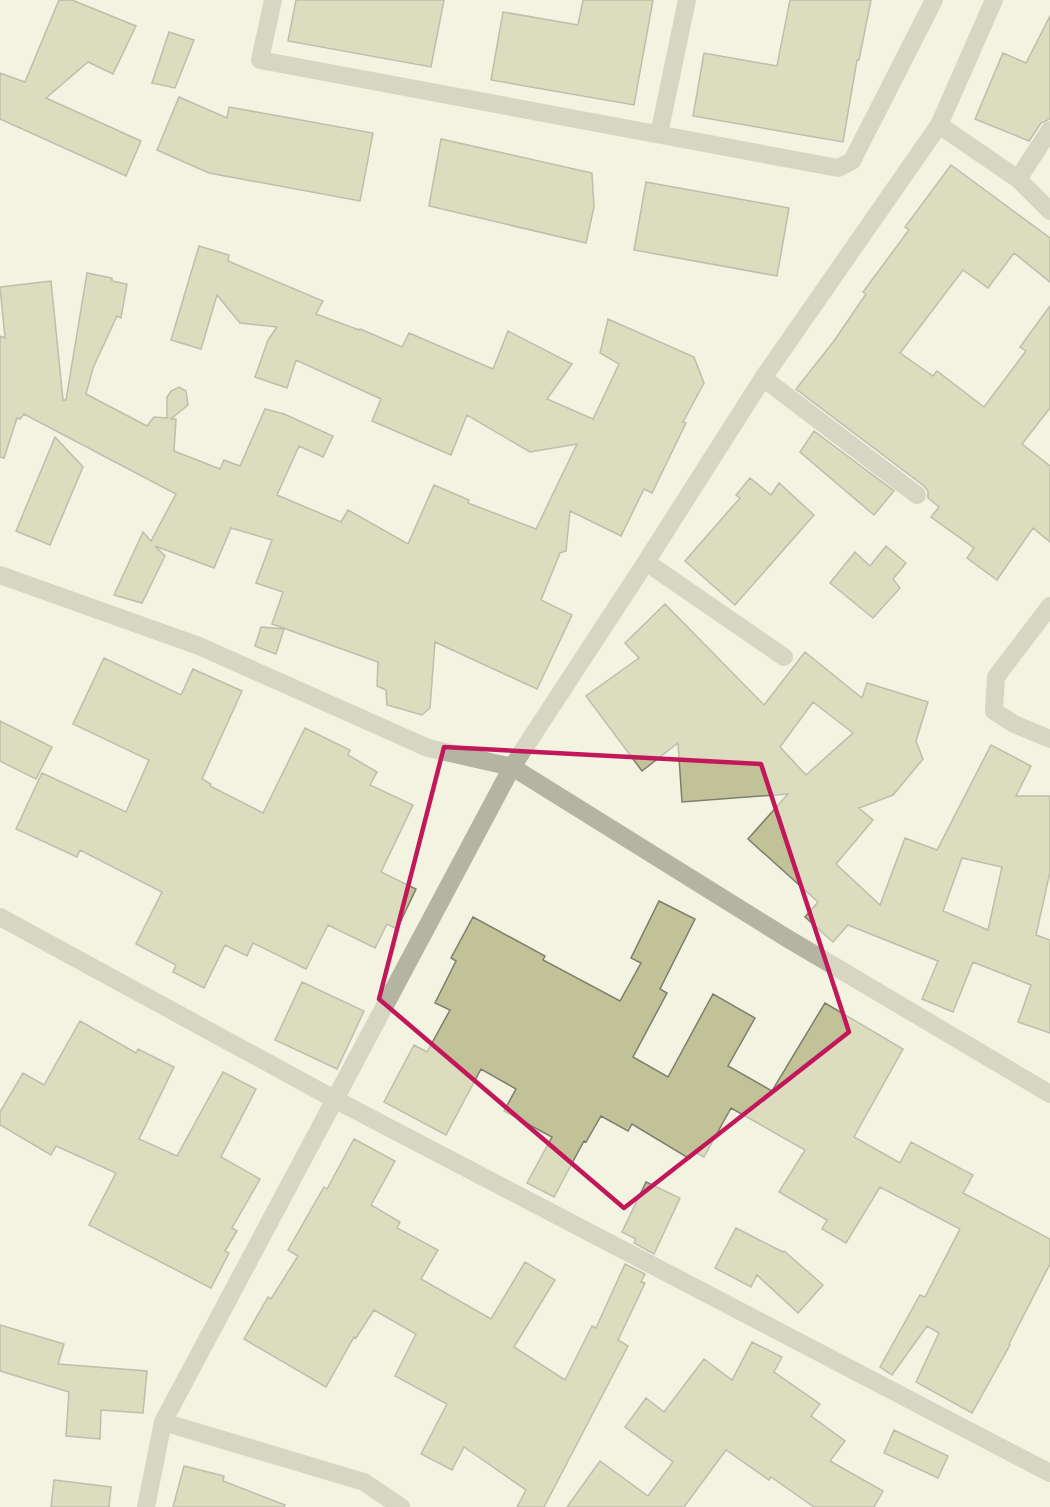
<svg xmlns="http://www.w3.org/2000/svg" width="1050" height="1507" font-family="Quicksand,sans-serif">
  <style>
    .building { fill: #c1c297; stroke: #7d7e6d; stroke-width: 1.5; fill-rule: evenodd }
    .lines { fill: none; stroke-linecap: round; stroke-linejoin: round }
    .minor { stroke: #b3b4a1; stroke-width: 18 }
    .marked { fill: none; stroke: #c2185b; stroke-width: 4.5; stroke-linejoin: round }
  </style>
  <rect width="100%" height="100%" fill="#f2f3e0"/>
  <path class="building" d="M59 0H72L136 26 113 74 88 62 46 98 141 141 126 176 0 119V73L25 82Z
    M296 0H444L431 67 288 41Z
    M583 0H653L634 105 491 80 503 12 578 25Z
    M790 0H871L859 60H857L843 142 693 116 704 53 777 66Z
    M1050 16V119L1041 123 1029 141 975 119 1003 53 1026 63Z
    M169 32 194 40 175 88 152 83Z
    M179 97 227 118 229 107 373 133 360 201 209 173 157 150Z
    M441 139 592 173 594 207 586 243 429 206Z
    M951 165 1050 238V282L1014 253 988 288 963 270 900 353 933 376 937 371 984 407 1026 351 1020 347 1050 306V408L1022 444 1050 466V542L1033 528 997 580 967 558 974 548 931 517 939 507 928 498V491L924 486 796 389 834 341 866 294 863 292 909 230 905 227Z
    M646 182 789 208 777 276 634 250Z
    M199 246 229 255 228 261 323 301 316 314 359 330 360 329 402 347 409 333 493 369 508 331 572 364 547 399 593 419 619 364 600 353 608 319 694 357 704 383 683 422 686 423 652 493 644 489 621 536 570 511 566 551 560 553 541 600 572 615 537 689 435 642 430 708 422 715 387 705 386 690 377 686 378 662 272 624 283 592 256 583 272 540 231 528 214 568 155 546 165 556 142 603 114 595 143 532 151 541 176 494 24 414 20 419 17 418 4 458 0 457V336L5 338 0 287 51 281 63 400H66L87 273 112 278V281L127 284 121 318 117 316 93 368 86 394 147 426 154 417 167 418V397L171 391 179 387 186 391 188 405 171 419H176L174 451 220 469 224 460 240 466 265 409 284 414 333 436 323 457 299 446 277 495 341 522 348 510 408 544 434 485 469 500 468 503 536 529 577 444 530 452 467 415 451 455 372 421 381 399 296 360 287 388 255 377 268 340 277 327 240 323 217 295 201 349 171 340Z
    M814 431 894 491 874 515 800 452Z
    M55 437 83 467 50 545 16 531Z
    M750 478 771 495 779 483 814 515 735 605 685 561 740 498 736 495Z
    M886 546 906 563 893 579 900 588 873 618 830 583 855 552 870 566Z
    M665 604 764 705 805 652 862 698 867 683 928 702 916 741 923 759 893 795 859 808 873 820 836 864 880 905 905 838 937 850 991 745 1031 766 1016 796H1050V872L1036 935 1050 940V1033L1018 1022 1031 985 973 962 953 1012 922 999 938 961 848 925 833 942 805 917 818 902 748 839 788 794 682 802 678 743 642 771 586 696 639 658 625 643ZM813 702 853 733 806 775 780 747ZM962 858 1002 867 988 930 943 911Z
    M261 627 284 629 276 654 255 646Z
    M104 658 181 695 193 669 242 691 202 779 211 784 210 786 263 813 305 728 350 750 348 755 377 772 370 785 413 805 381 872 416 889 397 929 387 924 375 948 328 925 306 969 253 943 247 956 225 945 204 988 173 972 176 965 136 944 162 892 80 850 77 857 16 829 42 773 126 812 149 760 73 724Z
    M0 721 52 747 36 779 0 761Z
    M659 901 695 919 660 989 667 993 633 1057 668 1077 713 994 755 1018 728 1066 772 1091 825 1003 903 1049 854 1137 900 1163 911 1142 973 1175 963 1193 1050 1239V1264L1009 1344 1010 1345 972 1413 916 1382 939 1333 927 1326 892 1375 880 1367 920 1295 925 1297 960 1229 880 1187 846 1243 822 1229 827 1220 779 1192 805 1150 731 1108 704 1157 695 1152 690 1159 632 1124 628 1131 601 1116 586 1142 584 1141 554 1197 527 1183 552 1137 504 1111 516 1089 481 1069 446 1135 384 1102 414 1045 427 1052 450 1010 435 1003 456 961 451 958 473 917 545 956 543 960 620 1001 641 963 631 958Z
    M302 982 364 1011 337 1069 275 1040Z
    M80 1021 136 1053 138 1049 174 1067 139 1139 177 1156 223 1072 256 1089 221 1157 260 1179 232 1228 237 1231 225 1251 229 1253 211 1288 89 1225 116 1173 56 1146 51 1155 0 1125V1112L23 1073 44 1085Z
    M354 1139 395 1161 371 1205 400 1222 397 1228 438 1250 421 1279 491 1319 525 1262 555 1280 514 1347 565 1380 592 1326 596 1328 625 1264 645 1274 641 1282 645 1283 618 1340 628 1346 544 1507H517L526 1490 464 1447 452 1470 421 1454 447 1404 395 1376 416 1334 374 1310 356 1338 354 1337 326 1387 244 1339 268 1297 271 1299 298 1256 288 1250 324 1187 327 1189Z
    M646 1182 680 1198 654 1254 634 1243 636 1239 622 1232Z
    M736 1228 783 1252 784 1251 823 1285 798 1313 757 1275 751 1287 715 1268Z
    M0 1325 64 1344 58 1364 147 1371 143 1413 101 1410 100 1439 66 1436 69 1392 0 1371Z
    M752 1342 782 1357 774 1372 820 1404 811 1416 845 1441 830 1461 883 1491 874 1507H814L771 1477 769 1480 726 1450 684 1507H567L600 1461 648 1496 673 1462 625 1427 646 1398 664 1412 704 1359 732 1380Z
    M894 1430 948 1456 938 1478 884 1453Z
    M184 1466 224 1476 223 1481 285 1505 284 1507H173Z
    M54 1480 111 1487 109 1507H51Z"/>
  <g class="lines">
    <path class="minor" d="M273 0 260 60 838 168 852 161 934 0
      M939 125 994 0
      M659 134 687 0
      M1018 179 1050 130
      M763 378 917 495
      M646 562 784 657
      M0 575 199 646 428 748 512 767 785 937 1050 1094
      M1050 606 996 677 994 711 1014 724 1050 739
      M0 917 336 1100 1050 1473
      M163 1422 364 1482 401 1507
      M146 1507 163 1422 512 767 646 562 763 378 939 125 1018 179 1050 211"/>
  </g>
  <path d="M0 0H1050V1507H0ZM444 747 761 764 849 1032 624 1208 379 999Z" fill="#f2f3e0" fill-opacity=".55" fill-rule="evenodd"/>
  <path class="marked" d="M444 747 761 764 849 1032 624 1208 379 999Z"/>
</svg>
